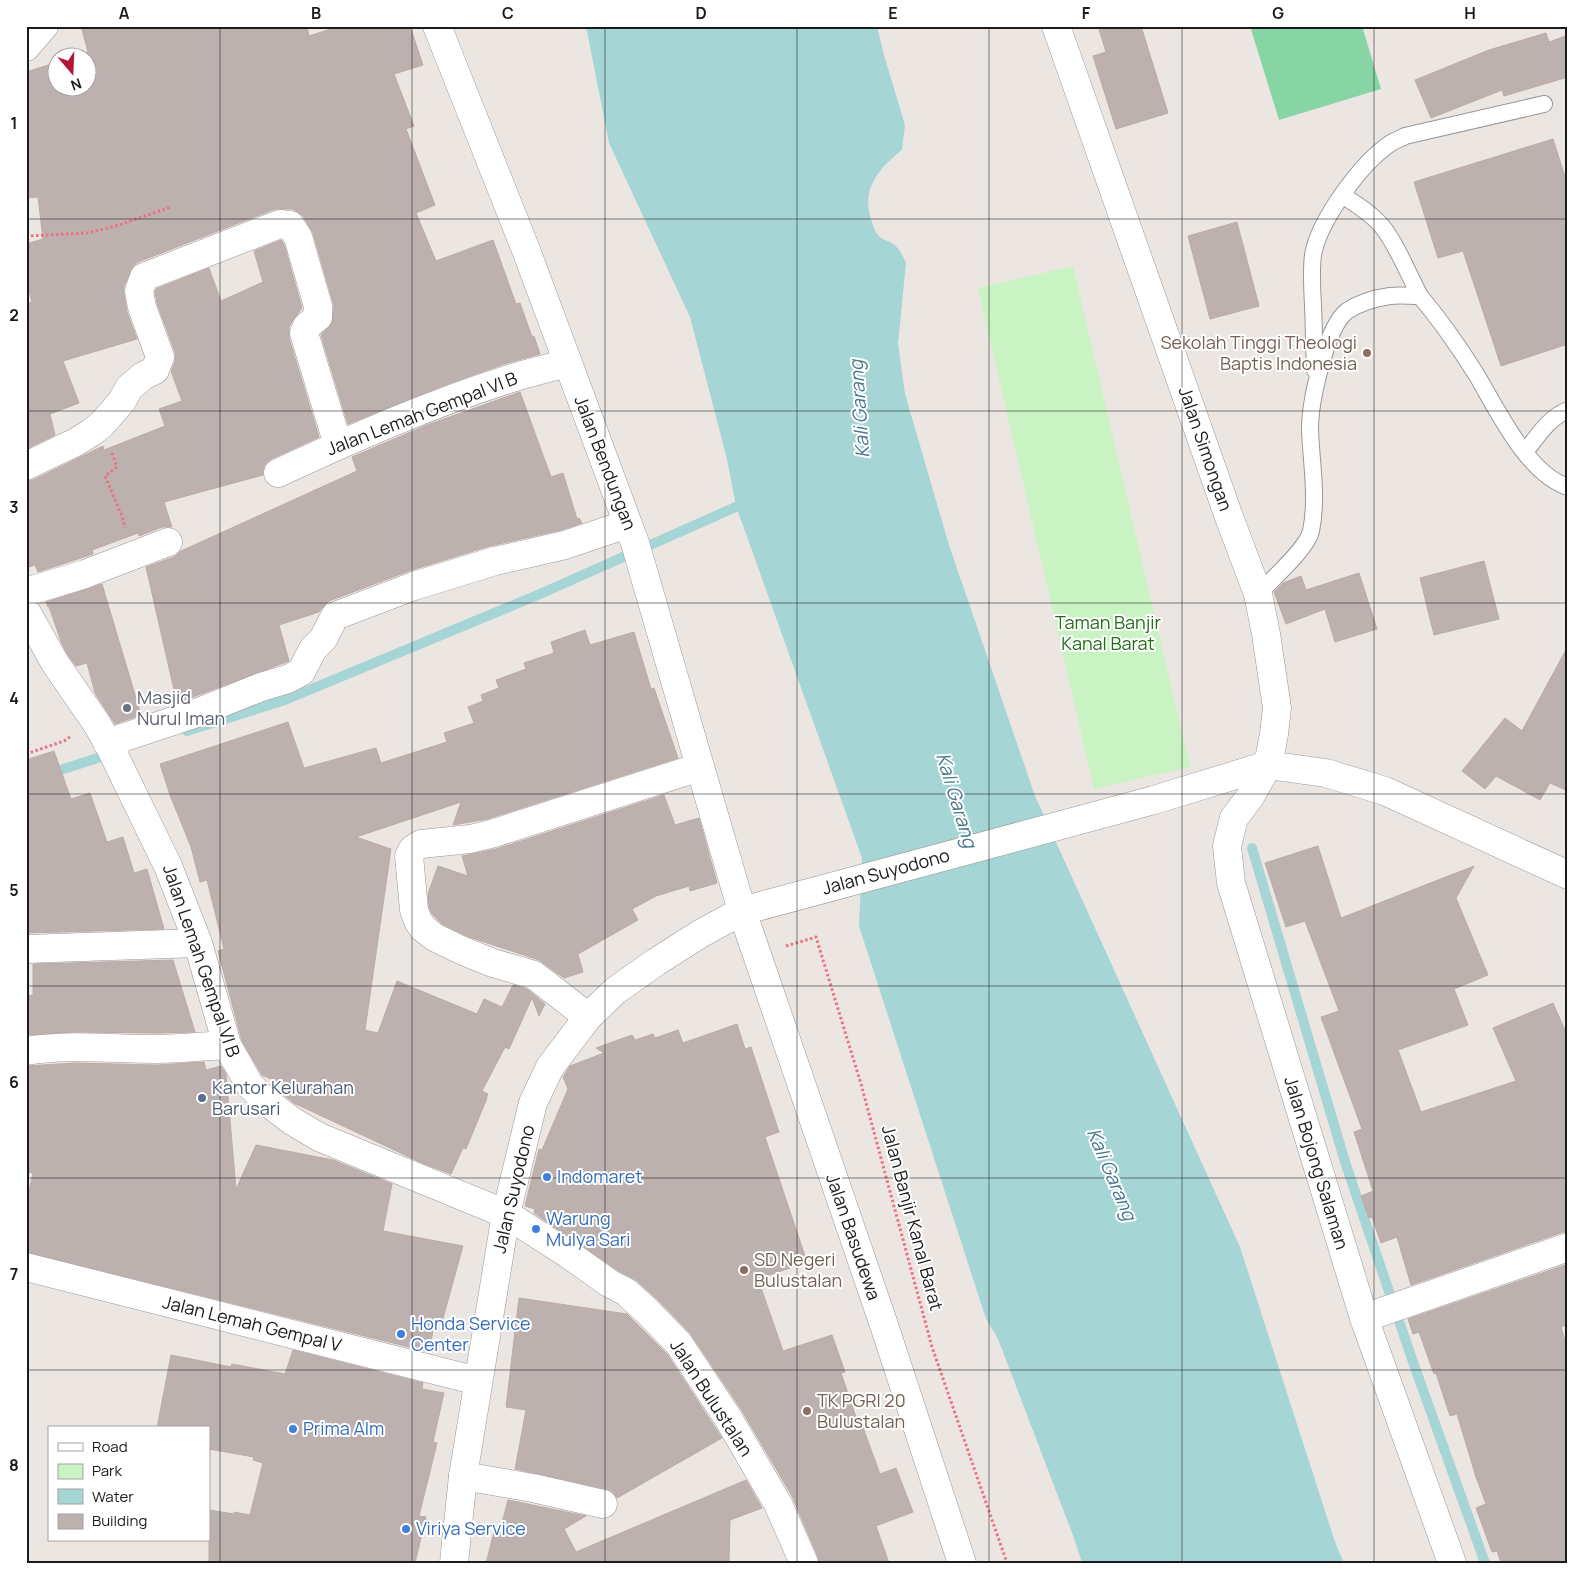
<svg xmlns="http://www.w3.org/2000/svg" width="1594" height="1589" font-family="Manrope,sans-serif">
  <style>
    .park { fill: #c9f3c2 }
    .pitch { fill: #87d4a4 }
    .water { fill: #a6d5d5 }
    .lines { fill: none; stroke-linecap: round; stroke-linejoin: round }
    .stream { stroke: #a6d5d5; stroke-width: 10 }
    .building { fill: #bcb1af; stroke: #bcaaa6 }
    .service-casing { stroke: #989898; stroke-width: 18 }
    .minor-casing { stroke: #989898; stroke-width: 29 }
    .tertiary-casing { stroke: #989898; stroke-width: 29 }
    .path { stroke: #eb7382; stroke-width: 3; stroke-dasharray: 2.5 2.5; stroke-linecap: butt }
    .service { stroke: #fff; stroke-width: 16 }
    .minor { stroke: #fff; stroke-width: 28 }
    .tertiary { stroke: #fff; stroke-width: 28 }
    .grid { fill: none; stroke: #1b1b1b; stroke-width: 1; stroke-opacity: 0.55 }
    .education-dot { fill: #8d6e63; stroke: #fff; stroke-width: 2 }
    .worship-dot { fill: #6b7280; stroke: #fff; stroke-width: 2 }
    .service-dot { fill: #5c6f8a; stroke: #fff; stroke-width: 2 }
    .shop-dot { fill: #3f7fe0; stroke: #fff; stroke-width: 2 }
    .labels { text-anchor: middle; stroke-width: 4; stroke-linejoin: round; paint-order: stroke }
    .education-label { font-size: 18px; fill: #785e54; stroke: #fff; text-anchor: start }
    .street-label { font-size: 18px; fill: #1b1b1b; stroke: #fff }
    .park-label { font-size: 18px; fill: #226d16; stroke: #fff }
    .worship-label { font-size: 18px; fill: #5b616d; stroke: #fff; text-anchor: start }
    .service-label { font-size: 18px; fill: #4e5e75; stroke: #fff; text-anchor: start }
    .shop-label { font-size: 18px; fill: #366cbe; stroke: #fff; text-anchor: start }
    .water-label { font-size: 19px; font-style: italic; fill: #48798b; stroke: #fff }
    .neatline { fill: none; stroke: #1b1b1b; stroke-width: 2 }
    .grid-label { font-size: 16px; text-anchor: middle; font-weight: bold; fill: #1b1b1b }
  </style>
  <rect width="100%" height="100%" fill="#ece6e2"/>
  <path class="park" d="M1073 266 1190 767 1094 789 978 288Z"/>
  <path class="pitch" d="M1250 26H1362L1381 89 1279 120Z"/>
  <path class="water" d="M586 26H877L884 55 905 125 902 150C879 168 861 189 871 219 873 225 875 233 880 237 882 239 887 241 890 242 899 247 902 254 906 263L898 344 905 394 949 545 1035 796 1240 1247 1335 1542 1344 1563H1082L1074 1538 998 1339 986 1319 859 926 862 858 736 506 727 459 690 317 609 143Z"/>
  <g class="lines">
    <path class="stream" d="M187 731 285 700 540 594 747 502
      M48 774 113 753
      M1252 848 1346 1165 1413 1362 1485 1563"/>
  </g>
  <path class="building" d="M81 26H307L309 36 340 26H410L423 65 394 74 414 126 406 129 435 205 416 213 436 261 493 240 516 304 520 303 532 337 534 336 540 354 504 364 445 385 348 424 321 335 332 323 334 306 313 233 303 216 298 212 292 209H275L138 262 133 266 124 286V294L127 312 137 339 63 361 79 403 50 414 55 435 26 449V304L32 302 26 280V244L43 239 38 197 26 198V72L58 62V88H88V58H70L88 52Z
    M1098 26H1141L1168 113 1116 129 1093 56 1106 52Z
    M1546 33 1549 42 1568 35V77L1504 96 1502 90 1431 118 1415 80 1489 50Z
    M1553 139 1568 186V344L1501 366 1463 251 1438 258 1414 182Z
    M1237 222 1259 306 1210 319 1188 236Z
    M281 240 284 244 302 308 293 320 289 327V338L319 437 271 459 265 464 263 471V475L164 502 172 527H162L139 536 138 533 92 550 93 554 38 572 35 565 26 568V481L33 480 103 446 104 450 165 426 159 409 182 401 171 371 175 362V352L157 303 155 292 156 289 209 268 221 301 263 282 254 251Z
    M520 392 551 477 563 473 577 519 579 518 582 523 561 530 490 546 409 571 329 601 322 608 319 612 279 625 289 661 177 703 146 567 174 557 181 551 357 471 352 457 427 425Z
    M1484 561 1499 619 1434 635 1420 578Z
    M1359 573 1377 629 1335 642 1325 609 1286 624 1274 592 1283 583 1301 576 1306 590Z
    M102 584 141 715 115 724 95 693 87 663 76 666 68 655 62 644 49 607H48L46 602Z
    M585 630 590 645 634 632 651 689 654 688 678 758 487 819 453 825 461 802 356 837 391 849 365 1030 378 1033 397 981 477 1014 484 999 502 1007 513 985 527 989 545 1004 539 1016 532 998 509 1049 505 1047 482 1091 488 1094 486 1099 487 1098 466 1149 463 1148 451 1174 422 1163 294 1103 283 1094 284 1085 262 1075 242 1041 218 951 224 949 207 880 200 882 191 847 170 795 160 764 288 722 304 768 376 748 381 763 447 742 444 733 474 723 468 707 483 701 481 695 499 688 496 680 526 669 524 663 554 653 551 642Z
    M1568 646V791L1550 783 1540 800 1496 776 1485 789 1462 771 1505 718 1522 731Z
    M54 751 71 799 90 793 107 842 123 837 134 873 147 869 164 929 26 933V760Z
    M664 795 675 825 699 818 717 883 690 891 689 886 656 896 632 909 638 920 578 954 583 972 564 978 539 960 469 937 442 924 432 914 429 907 428 894 438 866 468 876 462 856 496 849Z
    M1318 846 1341 918 1474 866 1456 898 1488 975 1454 989 1468 1025 1398 1050 1421 1112 1516 1081 1493 1028 1553 1003 1568 1037V1232H1563L1411 1285 1397 1237 1381 1243 1372 1217 1369 1218 1361 1196 1373 1191 1354 1132 1362 1129 1321 1017 1339 1011 1305 921 1286 927 1265 863Z
    M173 960 195 1032 157 1033 75 1032 26 1035V996L33 995V964Z
    M737 1024 745 1049 751 1047 779 1132 765 1137 807 1262 758 1279 783 1351 832 1335 845 1372 841 1373 858 1423 861 1422 880 1474 896 1468 913 1512 876 1526 889 1563H819L818 1557 792 1496 741 1409 690 1333 658 1300 636 1280 617 1270 534 1213 535 1209 525 1206 539 1149 542 1150 568 1089 563 1077 570 1066 604 1053 596 1048 632 1035 635 1040 653 1034 655 1038 678 1030 683 1043Z
    M204 1062 206 1070 221 1066 226 1074 236 1189 256 1145 333 1160 392 1184 383 1231 463 1246 442 1322 435 1320 429 1352 26 1252V1205L33 1173 26 1172V1066L75 1063 157 1065Z
    M1568 1264V1324L1561 1327 1568 1350V1563H1501L1497 1551 1492 1552 1476 1508 1486 1504 1476 1477 1457 1414 1450 1416 1436 1373 1434 1374 1419 1332 1413 1334 1408 1319Z
    M519 1298 627 1314 667 1354 722 1438 617 1498 613 1492 606 1489 515 1469 526 1410 506 1407Z
    M293 1350 423 1383 422 1389 444 1393 433 1442 437 1443 419 1516 426 1517 415 1563H209V1510L234 1514V1512L250 1515 263 1463 253 1460 254 1457 209 1449V1428H157L171 1355 231 1367 232 1364 285 1374Z
    M746 1480 762 1508 730 1520 729 1563H486L494 1532 499 1534 508 1500 586 1516 564 1529 576 1552Z"/>
  <g class="lines">
    <g class="service-casing">
      <path id="service" d="M1342 195C1356 204 1369 212 1380 224 1395 240 1409 276 1420 296
        M1315 370C1314 349 1314 327 1313 305 1312 288 1311 271 1313 255 1319 220 1362 162 1391 143 1395 140 1401 139 1405 136L1544 104
        M1525 452C1538 436 1548 418 1568 410
        M1258 594C1271 580 1307 549 1311 531 1318 497 1311 462 1310 429 1310 402 1326 327 1347 311 1359 303 1376 298 1390 296 1399 295 1410 296 1420 296 1441 321 1459 347 1476 374 1497 409 1527 474 1568 487"/>
    </g>
    <g class="minor-casing">
      <path id="minor" d="M26 47 44 26
        M26 466 76 442 92 432 102 424 122 401 129 388 143 376 155 370 160 357 142 307 139 291 144 277 280 224 290 225 298 237 318 306V317L307 326 304 333 338 445
        M278 473C353 438 430 404 509 379 528 373 548 368 568 363
        M26 592 85 574 168 542
        M26 611 55 663 97 724 111 749 168 866 198 943 227 1045 239 1066 249 1084 262 1098 292 1121 319 1137 506 1214 568 1254 609 1283 626 1292 647 1311 679 1344 728 1418 778 1504 804 1563
        M107 743 194 714 261 687 288 679 301 672 313 649 323 639 335 616 414 586 495 561 565 545 627 524
        M26 949 198 943
        M588 1017 534 975 493 963 463 951 434 937 423 928 418 921 414 910 409 856 413 849 421 844 470 839 491 834 700 767
        M26 1051C70 1044 113 1049 157 1049 180 1049 204 1046 227 1045
        M26 1267 478 1381
        M1364 1318 1568 1247
        M463 1476 533 1488 603 1504"/>
    </g>
    <g class="tertiary-casing">
      <path id="tertiary" d="M437 26 526 250 635 543 742 911 884 1325 962 1563
        M1056 26 1229 517 1258 594 1266 634 1277 708 1274 734 1268 765 1250 797 1234 818 1227 846 1231 883 1364 1318 1452 1563
        M454 1563 463 1476 506 1214 533 1103 550 1067 588 1017 615 991 656 962 700 934 742 911 1154 800 1268 765 1326 773 1385 791 1568 875"/>
    </g>
    <path class="path" d="M26 236 87 233 116 226 171 207
      M112 453 117 467 105 476 122 516 125 528
      M26 754 64 741 70 737
      M786 946 816 937 861 1084 932 1347 1007 1563"/>
    <use href="#service" class="service"/>
    <use href="#minor" class="minor"/>
    <use href="#tertiary" class="tertiary"/>
  </g>
  <path class="grid" d="M220 26V1563M412 26V1563M605 26V1563M797 26V1563M989 26V1563M1182 26V1563M1374 26V1563M26 219H1568M26 411H1568M26 603H1568M26 794H1568M26 986H1568M26 1178H1568M26 1370H1568"/>
  <g class="education-dot">
    <circle cx="1367" cy="353" r="5"/>
    <circle cx="744" cy="1270" r="5"/>
    <circle cx="807" cy="1411" r="5"/>
  </g>
  <circle class="worship-dot" cx="127" cy="708" r="5"/>
  <circle class="service-dot" cx="202" cy="1098" r="5"/>
  <g class="shop-dot">
    <circle cx="547" cy="1177" r="5"/>
    <circle cx="536" cy="1229" r="5"/>
    <circle cx="401" cy="1334" r="5"/>
    <circle cx="293" cy="1429" r="5"/>
    <circle cx="406" cy="1529" r="5"/>
  </g>
  <g class="labels">
    <g class="education-label">
      <text x="1357" y="349" text-anchor="end">Sekolah Tinggi Theologi<tspan x="1357" dy="21">Baptis Indonesia</tspan></text>
      <text x="754" y="1266">SD Negeri<tspan x="754" dy="21">Bulustalan</tspan></text>
      <text x="817" y="1407">TK PGRI 20<tspan x="817" dy="21">Bulustalan</tspan></text>
    </g>
    <g class="street-label">
      <text transform="translate(422 414) rotate(-21)" y="6">Jalan Lemah Gempal VI B</text>
      <text transform="translate(1205 449) rotate(71)" y="6">Jalan Simongan</text>
      <text transform="translate(605 463) rotate(69)" y="6">Jalan Bendungan</text>
      <text transform="translate(886 872) rotate(-15)" y="6">Jalan Suyodono</text>
      <text transform="translate(201 961) rotate(71)" y="6">Jalan Lemah Gempal VI B</text>
      <text transform="translate(1316 1163) rotate(73)" y="6">Jalan Bojong Salaman</text>
      <text transform="translate(514 1189) rotate(-77)" y="6">Jalan Suyodono</text>
      <text transform="translate(912 1218) rotate(75)" y="6">Jalan Banjir Kanal Barat</text>
      <text transform="translate(853 1237) rotate(71)" y="6">Jalan Basudewa</text>
      <text transform="translate(252 1324) rotate(14)" y="6">Jalan Lemah Gempal V</text>
      <text transform="translate(711 1398) rotate(57)" y="6">Jalan Bulustalan</text>
    </g>
    <g class="park-label">
      <text x="1108" y="629">Taman Banjir<tspan x="1108" dy="21">Kanal Barat</tspan></text>
    </g>
    <g class="worship-label">
      <text x="137" y="704">Masjid<tspan x="137" dy="21">Nurul Iman</tspan></text>
    </g>
    <g class="service-label">
      <text x="212" y="1094">Kantor Kelurahan<tspan x="212" dy="21">Barusari</tspan></text>
    </g>
    <g class="shop-label">
      <text x="557" y="1183">Indomaret</text>
      <text x="546" y="1225">Warung<tspan x="546" dy="21">Mulya Sari</tspan></text>
      <text x="411" y="1330">Honda Service<tspan x="411" dy="21">Center</tspan></text>
      <text x="303" y="1435">Prima Alm</text>
      <text x="416" y="1535">Viriya Service</text>
    </g>
    <g class="water-label">
      <text transform="translate(859 409) rotate(-94)" y="7">Kali Garang</text>
      <text transform="translate(957 800) rotate(73)" y="7">Kali Garang</text>
      <text transform="translate(1112 1174) rotate(67)" y="7">Kali Garang</text>
    </g>
  </g>
  <rect width="1594" height="1589" fill="none" stroke="#ffffff" stroke-width="55"/>
  <rect x="48" y="1426" width="162" height="115" fill="#ffffff" stroke="#a4a4a4"/>
  <rect x="58" y="1443" width="25" height="8" fill="#ffffff" stroke="#a4a4a4"/>
  <text x="92" y="1452" font-size="15" fill="#1b1b1b">Road</text>
  <rect x="58" y="1464" width="25" height="15" fill="#c9f3c2" stroke="#a4a4a4"/>
  <text x="92" y="1476" font-size="15" fill="#1b1b1b">Park</text>
  <rect x="58" y="1489" width="25" height="15" fill="#a6d5d5" stroke="#a4a4a4"/>
  <text x="92" y="1502" font-size="15" fill="#1b1b1b">Water</text>
  <rect x="58" y="1514" width="25" height="15" fill="#bcb1af" stroke="#a4a4a4"/>
  <text x="92" y="1526" font-size="15" fill="#1b1b1b">Building</text>
  <g transform="translate(72 72) rotate(161)"><circle r="24" fill="#ffffff" stroke="#a4a4a4"/>
  <path d="M0-4L9 19L0 12L-9 19Z" fill="#b31438"/>
  <text y="-8" font-size="14" font-weight="bold" text-anchor="middle" fill="#1b1b1b">N</text>
  </g>
  <rect x="28" y="28" width="1538" height="1534" class="neatline"/>
  <g class="grid-label">
    <text x="124" y="19">A</text>
    <text x="316" y="19">B</text>
    <text x="508" y="19">C</text>
    <text x="701" y="19">D</text>
    <text x="893" y="19">E</text>
    <text x="1086" y="19">F</text>
    <text x="1278" y="19">G</text>
    <text x="1470" y="19">H</text>
    <text x="14" y="129">1</text>
    <text x="14" y="321">2</text>
    <text x="14" y="513">3</text>
    <text x="14" y="704">4</text>
    <text x="14" y="896">5</text>
    <text x="14" y="1088">6</text>
    <text x="14" y="1280">7</text>
    <text x="14" y="1471">8</text>
  </g>
</svg>
